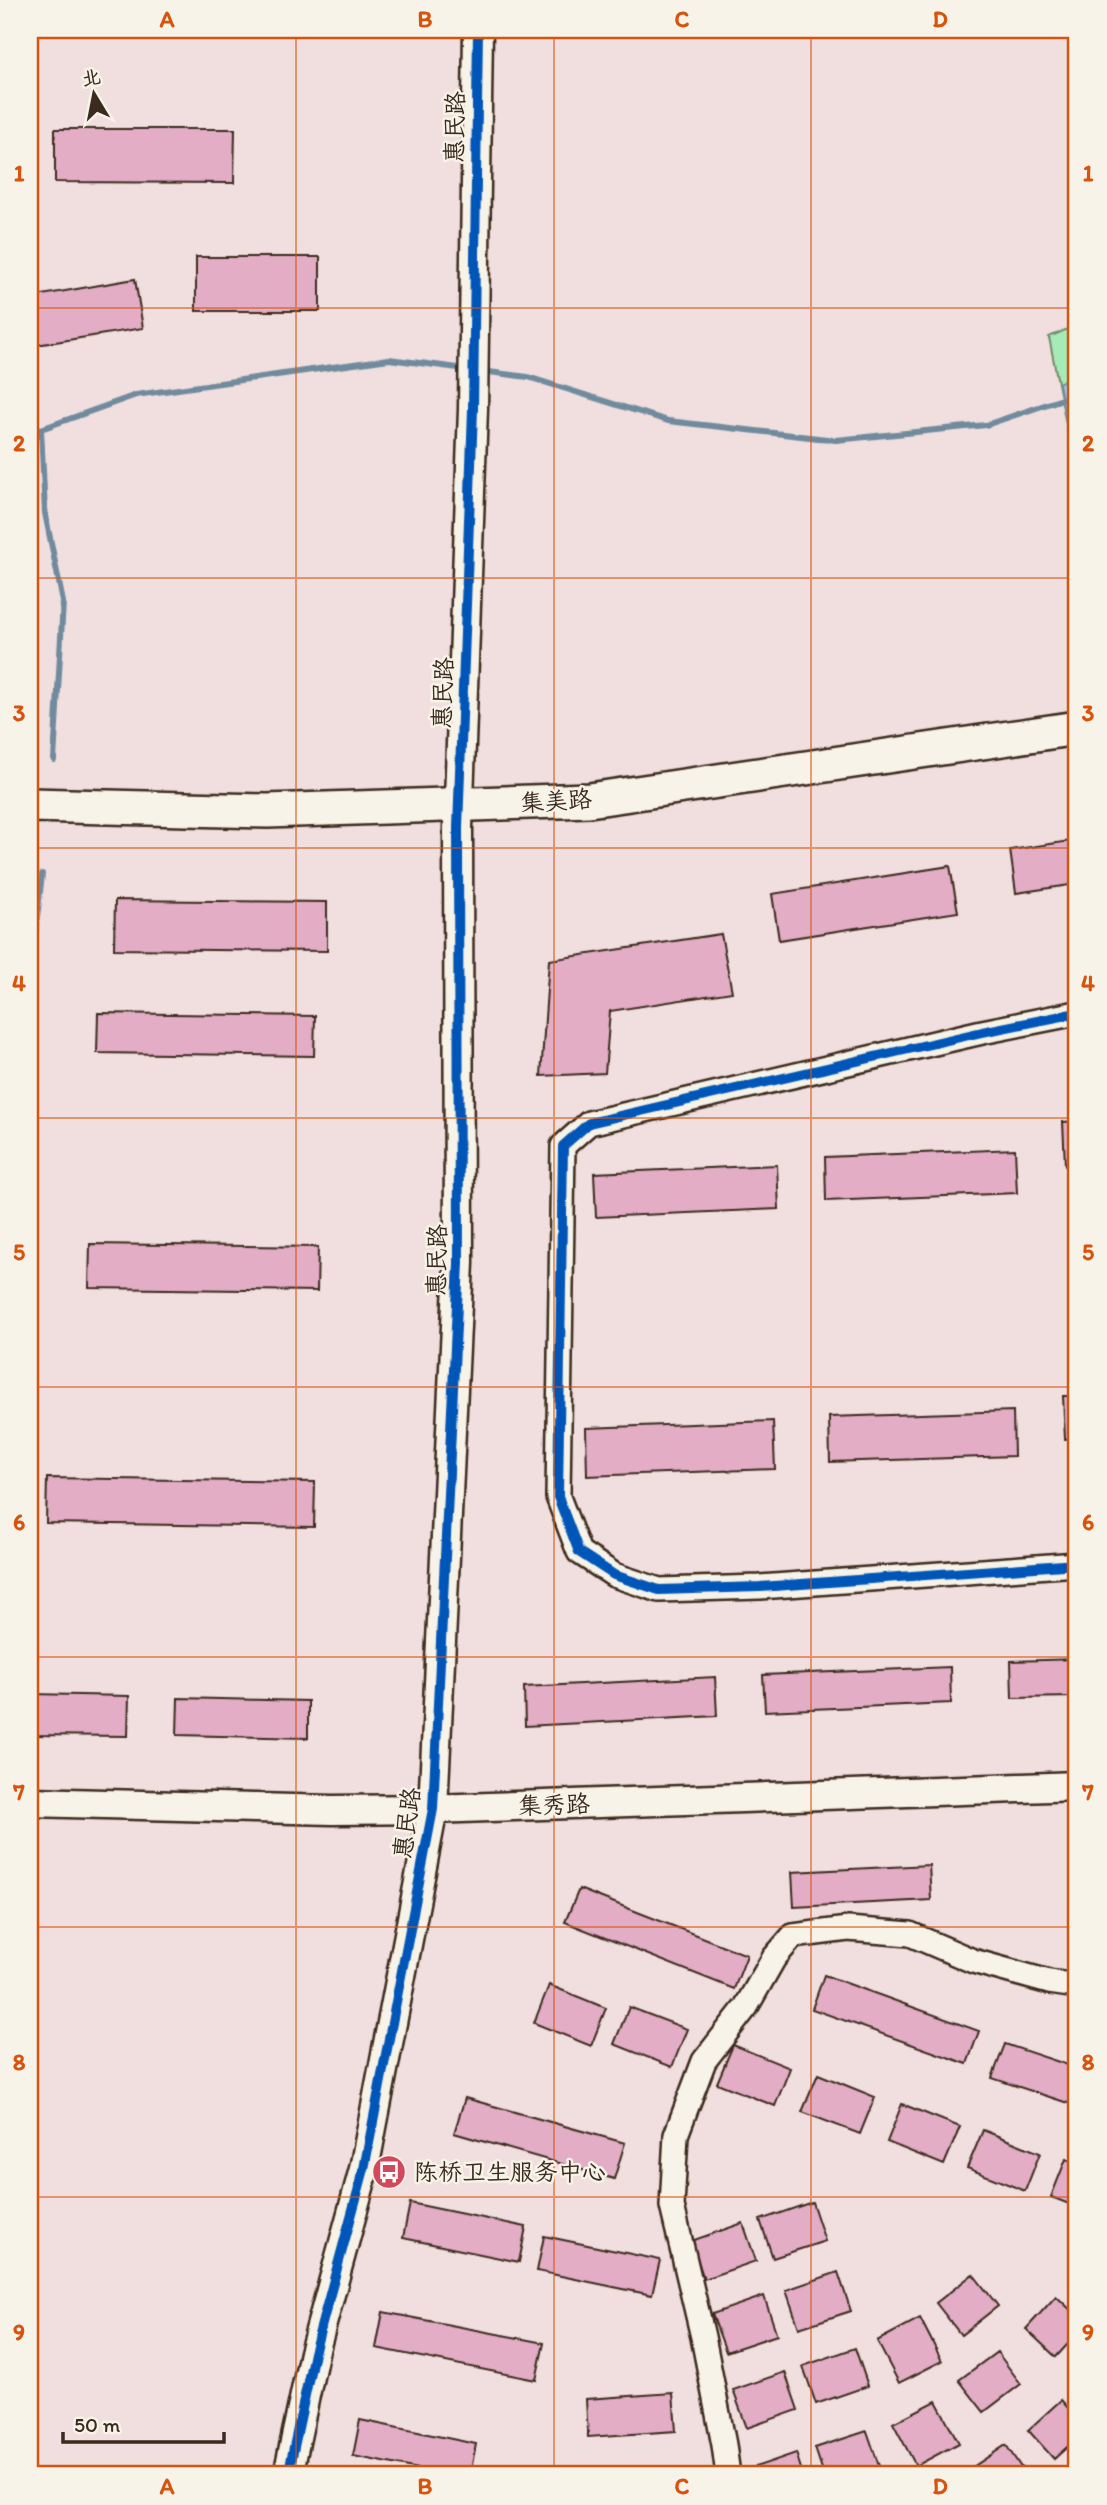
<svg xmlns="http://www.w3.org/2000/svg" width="1107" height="2505" font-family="Itim,'LXGW WenKai TC',sans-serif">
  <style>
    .green { fill: #a5ebb7; stroke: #708a6a; stroke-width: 2 }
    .water { fill: #95ccf4; stroke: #718b9e; stroke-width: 2 }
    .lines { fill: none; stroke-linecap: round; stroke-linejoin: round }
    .stream { stroke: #718b9e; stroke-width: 6 }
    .building { fill: #e3adc5; stroke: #3b2a1e; stroke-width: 2 }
    .minor-casing { stroke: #3b2a1e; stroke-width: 28 }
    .tertiary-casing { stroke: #3b2a1e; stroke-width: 33 }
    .secondary-casing { stroke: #3b2a1e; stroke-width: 38 }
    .minor { stroke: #f7f3e8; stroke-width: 23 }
    .tertiary { stroke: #f7f3e8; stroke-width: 28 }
    .secondary { stroke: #f7f3e8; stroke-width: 33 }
    .cycleway-casing { stroke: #f7f3e8; stroke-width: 15 }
    .cycleway { stroke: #0057b8; stroke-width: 10 }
    .grid { fill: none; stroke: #d7540e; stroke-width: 2; stroke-opacity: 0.55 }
    .labels { text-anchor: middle; stroke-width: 5; stroke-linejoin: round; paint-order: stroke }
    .street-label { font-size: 24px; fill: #3b2a1e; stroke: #f7f3e8 }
    .poi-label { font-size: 24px; fill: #3b2a1e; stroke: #f7f3e8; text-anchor: start }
    .neatline { fill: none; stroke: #d7540e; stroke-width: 2.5 }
    .grid-label { font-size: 23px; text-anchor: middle; font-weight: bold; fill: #d7540e }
  </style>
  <rect width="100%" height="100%" fill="#f1dede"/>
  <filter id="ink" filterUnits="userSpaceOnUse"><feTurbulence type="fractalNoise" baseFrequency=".0143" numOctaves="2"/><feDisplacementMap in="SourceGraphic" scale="14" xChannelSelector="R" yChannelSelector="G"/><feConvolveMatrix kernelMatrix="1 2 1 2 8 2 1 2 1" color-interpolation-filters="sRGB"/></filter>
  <g filter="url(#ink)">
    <path class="green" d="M1077 325V480L1049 337Z"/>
    <path class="water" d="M1077 372V412L1065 417 1059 383Z"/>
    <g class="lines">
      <path class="stream" d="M481 371 528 377 668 421 836 440 986 425 1077 394
        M30 426 41 429 136 395 389 359 466 369
        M41 429 45 513 63 602 54 760
        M30 979 42 874"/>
    </g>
    <path class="building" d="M55 129H235L234 183 55 182Z
      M196 257H320V311H196Z
      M135 279 143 328 30 346V297Z
      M1077 840V884L1016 893 1010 850Z
      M950 866 958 912 779 940 772 894Z
      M115 900 327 902V951L114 949Z
      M721 934 732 992 610 1011 605 1073 541 1076 549 960Z
      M98 1013 315 1016 314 1056 97 1053Z
      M1077 1121V1164L1065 1165 1063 1122Z
      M1015 1149 1017 1193 826 1201 825 1157Z
      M777 1165 779 1209 596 1217 594 1173Z
      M90 1244 318 1247 317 1291 89 1288Z
      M1063 1396H1077V1438L1065 1439Z
      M1013 1411 1014 1456 830 1462 829 1417Z
      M773 1421 775 1469 587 1476 586 1428Z
      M47 1478 315 1482 314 1527 46 1523Z
      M1077 1659V1697L1012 1698 1011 1661Z
      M950 1667 951 1703 765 1711 763 1675Z
      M715 1677 717 1716 525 1726 524 1687Z
      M30 1694 129 1696 128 1736 30 1735Z
      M178 1698 308 1701V1738L177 1735Z
      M929 1865 931 1900 794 1907 792 1872Z
      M579 1889 747 1955 734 1989 565 1922Z
      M824 1975 979 2031 967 2064 812 2009Z
      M549 1985 606 2008 591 2046 534 2023Z
      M629 2007 687 2029 672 2067 614 2044Z
      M1005 2044 1077 2068V2106L992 2078Z
      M733 2045 790 2068 775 2106 717 2083Z
      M818 2074 875 2097 860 2134 802 2112Z
      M465 2098 625 2143 614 2179 454 2133Z
      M902 2104 960 2127 944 2165 887 2142Z
      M983 2130 1040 2153 1025 2191 967 2168Z
      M1066 2159 1077 2163V2207L1051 2197Z
      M812 2202 825 2241 773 2258 760 2220Z
      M410 2203 526 2227 519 2262 403 2238Z
      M743 2223 756 2261 704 2279 691 2241Z
      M544 2236 660 2260 652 2295 537 2271Z
      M838 2272 851 2311 799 2328 786 2290Z
      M973 2274 998 2306 961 2335 936 2303Z
      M764 2296 777 2335 726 2352 712 2314Z
      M1056 2296 1077 2316V2334L1056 2357 1026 2329Z
      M383 2312 544 2343 536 2380 376 2348Z
      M920 2318 942 2361 899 2383 877 2341Z
      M855 2348 868 2386 816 2404 803 2366Z
      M997 2352 1021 2384 984 2412 959 2380Z
      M785 2372 798 2410 747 2428 733 2390Z
      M673 2393 676 2431 588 2437 586 2399Z
      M1061 2400 1077 2418V2438L1054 2459 1028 2430Z
      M936 2401 959 2443 916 2466 893 2423Z
      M360 2420 476 2444 470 2475H449L353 2456Z
      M867 2431 880 2469 861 2475H824L815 2448Z
      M1006 2445 1026 2475H966L964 2473Z
      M796 2453 803 2475H745L744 2471Z"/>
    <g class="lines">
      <g class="minor-casing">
        <path id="minor" d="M1077 1013 982 1032 589 1123 563 1146 558 1497 579 1552 614 1575 659 1590 760 1587 1077 1564
          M728 2475 724 2445 703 2337 672 2206 676 2135 704 2061 746 2007 774 1958 793 1936 848 1929 910 1934 973 1961 1049 1982 1077 1986"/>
      </g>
      <g class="tertiary-casing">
        <path id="tertiary" d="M30 1802 332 1810 433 1809 1077 1786
          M288 2475 314 2353 364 2169 433 1809 459 1263 458 828 473 409 478 30"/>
      </g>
      <g class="secondary-casing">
        <path id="secondary" d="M30 805 267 811 589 800 1077 728"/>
      </g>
      <use href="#minor" class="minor"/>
      <use href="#tertiary" class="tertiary"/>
      <use href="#secondary" class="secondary"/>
      <g class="cycleway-casing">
        <path id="cycleway" d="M1077 1013 982 1032 589 1123 563 1146 558 1497 579 1552 614 1575 659 1590 760 1587 1077 1564
          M288 2475 314 2353 364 2169 433 1809 459 1263 458 828 473 409 478 30"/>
      </g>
      <use href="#cycleway" class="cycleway"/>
    </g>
  </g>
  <path class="grid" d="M296 30V2475M554 30V2475M811 30V2475M30 308H1077M30 578H1077M30 848H1077M30 1118H1077M30 1387H1077M30 1657H1077M30 1927H1077M30 2197H1077"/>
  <defs>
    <g id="bus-disc" transform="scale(1.75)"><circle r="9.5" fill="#d1495b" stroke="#f7f3e8"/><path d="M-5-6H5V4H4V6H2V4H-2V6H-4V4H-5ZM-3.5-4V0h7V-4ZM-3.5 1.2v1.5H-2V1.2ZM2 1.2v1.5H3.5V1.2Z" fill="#fff"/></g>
  </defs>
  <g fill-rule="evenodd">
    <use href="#bus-disc" x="389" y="2172"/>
  </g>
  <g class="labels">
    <g class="street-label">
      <text transform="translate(455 127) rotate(-89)" y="8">惠民路</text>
      <text transform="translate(443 693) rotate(-88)" y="8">惠民路</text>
      <text transform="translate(556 801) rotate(-4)" y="8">集美路</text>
      <text transform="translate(437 1260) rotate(-89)" y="8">惠民路</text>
      <text transform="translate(554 1805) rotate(-2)" y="8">集秀路</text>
      <text transform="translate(407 1823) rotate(-82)" y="8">惠民路</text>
    </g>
    <g class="poi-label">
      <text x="414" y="2180">陈桥卫生服务中心</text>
    </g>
  </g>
  <rect width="1107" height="2505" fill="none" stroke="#f7f3e8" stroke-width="77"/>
  <g transform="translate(94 94) rotate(350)" stroke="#f7f3e8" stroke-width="5" paint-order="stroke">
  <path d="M0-5L12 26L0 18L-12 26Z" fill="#3b2a1e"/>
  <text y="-10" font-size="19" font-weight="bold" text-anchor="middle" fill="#3b2a1e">北</text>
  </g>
  <path d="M63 2432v10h161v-10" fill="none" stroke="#3b2a1e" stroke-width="3.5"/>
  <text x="74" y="2432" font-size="21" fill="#3b2a1e" stroke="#f7f3e8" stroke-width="5" paint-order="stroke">50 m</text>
  <rect x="38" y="38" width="1030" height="2428" class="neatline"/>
  <g class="grid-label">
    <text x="167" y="27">A</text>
    <text x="425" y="27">B</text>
    <text x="682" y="27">C</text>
    <text x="940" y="27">D</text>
    <text x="19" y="181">1</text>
    <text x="1088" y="181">1</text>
    <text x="19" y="451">2</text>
    <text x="1088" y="451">2</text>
    <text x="19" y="721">3</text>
    <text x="1088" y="721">3</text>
    <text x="19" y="991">4</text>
    <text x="1088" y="991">4</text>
    <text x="19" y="1260">5</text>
    <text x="1088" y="1260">5</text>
    <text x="19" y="1530">6</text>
    <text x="1088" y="1530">6</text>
    <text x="19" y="1800">7</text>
    <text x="1088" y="1800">7</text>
    <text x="19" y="2070">8</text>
    <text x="1088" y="2070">8</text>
    <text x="19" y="2340">9</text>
    <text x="1088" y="2340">9</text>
    <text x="167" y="2494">A</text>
    <text x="425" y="2494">B</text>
    <text x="682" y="2494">C</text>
    <text x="940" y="2494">D</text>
  </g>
</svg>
